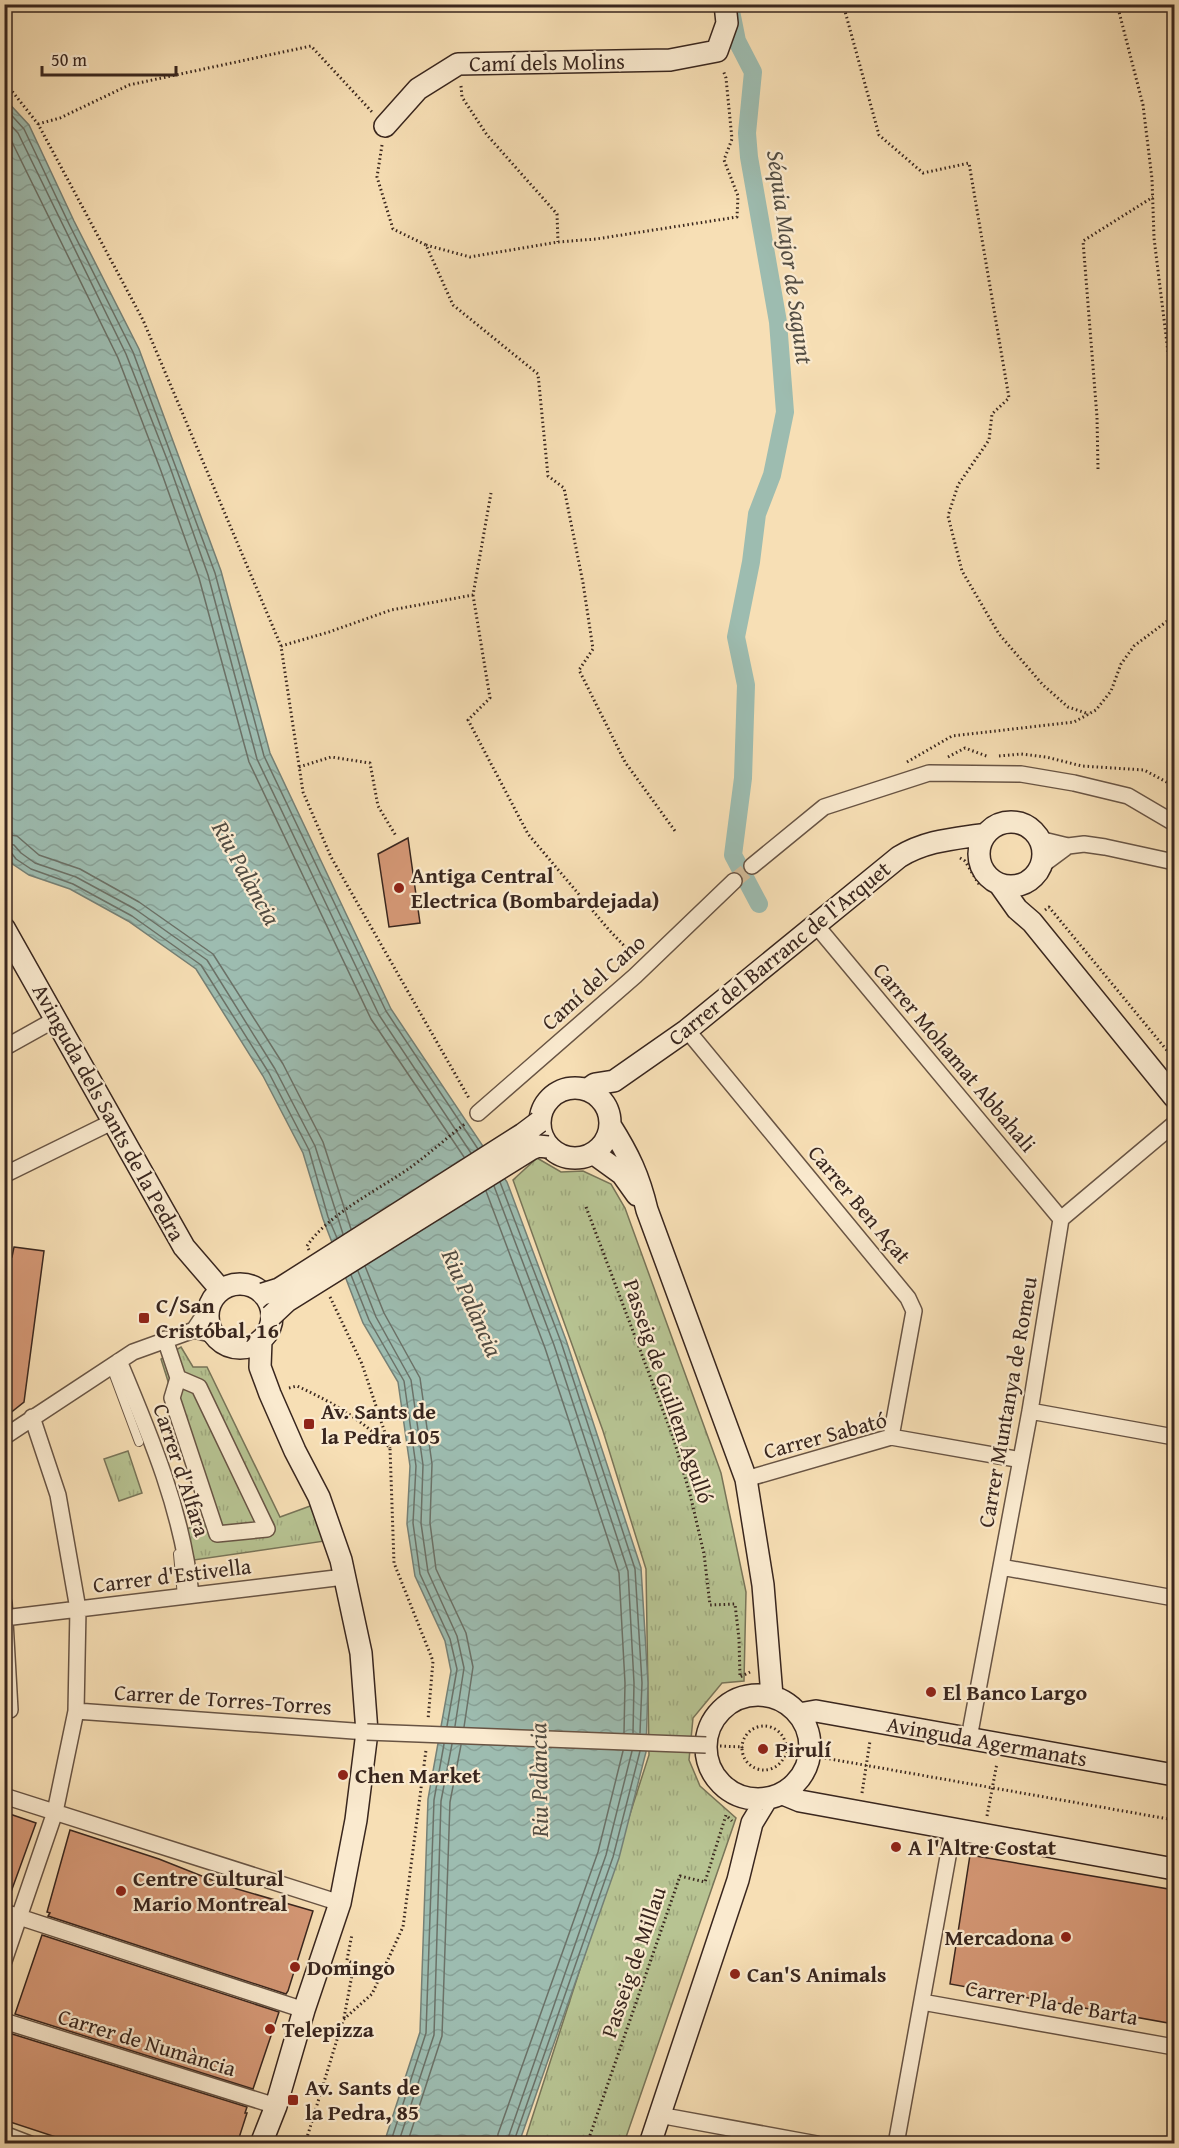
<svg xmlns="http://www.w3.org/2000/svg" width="1179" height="2148" font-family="'Gentium Book Plus',serif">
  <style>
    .park { fill: url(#park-tufts); stroke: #787458; stroke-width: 1.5 }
    .water { fill: url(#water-waves); stroke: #758076; stroke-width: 1.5 }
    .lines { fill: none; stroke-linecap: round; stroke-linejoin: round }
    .shore { stroke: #6b7167; stroke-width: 1.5 }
    .canal { stroke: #9dbcb0; stroke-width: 18 }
    .building { fill: #d59876; stroke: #39261e; stroke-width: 1.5 }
    .street-tunnel { stroke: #d1ba97; stroke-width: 15; stroke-dasharray: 15 8; stroke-linecap: butt }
    .lane-casing { stroke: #685444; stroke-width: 10 }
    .street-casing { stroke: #685444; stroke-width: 18 }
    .secondary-casing { stroke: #39261e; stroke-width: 24 }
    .path { stroke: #39261e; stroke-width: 3; stroke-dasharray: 1.5 3; stroke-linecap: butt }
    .lane { stroke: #faeacf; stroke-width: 8 }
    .street { stroke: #faeacf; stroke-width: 15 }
    .secondary { stroke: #faeacf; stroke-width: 21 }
    .street-bridge-casing { stroke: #685444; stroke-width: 18; stroke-linecap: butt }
    .secondary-bridge-casing { stroke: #39261e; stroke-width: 24; stroke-linecap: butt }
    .street-bridge { stroke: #faeacf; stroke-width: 15 }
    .secondary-bridge { stroke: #faeacf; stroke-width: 21 }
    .poi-dot { fill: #8f2418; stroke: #faeacf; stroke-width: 2 }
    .labels { text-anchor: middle; stroke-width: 4.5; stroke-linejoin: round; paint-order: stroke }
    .street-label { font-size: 22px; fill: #39261e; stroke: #faeacf }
    .poi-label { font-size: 22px; font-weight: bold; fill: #39261e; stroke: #faeacf; text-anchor: start }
    .water-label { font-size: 24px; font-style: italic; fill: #524c42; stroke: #faeacf }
  </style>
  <defs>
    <pattern id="park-tufts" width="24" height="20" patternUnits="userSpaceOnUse" patternTransform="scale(1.5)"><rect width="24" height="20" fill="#b7c392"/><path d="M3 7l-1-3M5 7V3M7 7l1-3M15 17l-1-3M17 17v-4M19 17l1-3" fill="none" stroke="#9ea77d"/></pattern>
    <pattern id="water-waves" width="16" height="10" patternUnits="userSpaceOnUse" patternTransform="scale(1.5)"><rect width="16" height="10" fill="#9dbcb0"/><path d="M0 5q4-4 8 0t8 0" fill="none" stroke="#88a197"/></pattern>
  </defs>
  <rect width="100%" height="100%" fill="#f7dfb5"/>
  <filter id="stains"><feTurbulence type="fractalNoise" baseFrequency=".00333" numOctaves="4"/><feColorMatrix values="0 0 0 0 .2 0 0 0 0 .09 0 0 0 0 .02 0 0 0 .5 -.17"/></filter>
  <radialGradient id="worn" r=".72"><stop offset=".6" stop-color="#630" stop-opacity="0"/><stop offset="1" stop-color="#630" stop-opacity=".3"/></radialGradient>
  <path class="park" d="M537 1158 561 1172 583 1171 611 1184 625 1208 721 1473 746 1592 744 1681 722 1683 693 1718 689 1760 700 1786 736 1818 624 2143H524L649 1755 646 1569 603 1431 513 1180Z
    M181 1347 193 1367H207L280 1517 313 1505 325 1541 194 1560 186 1529 212 1521 161 1359Z
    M128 1451 142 1493 119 1501 104 1459Z"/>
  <path class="water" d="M4 98 29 125 74 221 139 349 221 571 270 753 391 1009 507 1182 566 1340 641 1568 648 1683 646 1752 619 1858 519 2143H384L420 2032 428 1799 451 1671 445 1641 415 1576 407 1524 410 1466 398 1382 363 1323 323 1219 303 1153 263 1076 196 969 128 921 70 889 29 875 11 863 5 852Z"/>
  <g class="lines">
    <path class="shore" d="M4 107 24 129 69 224 133 352 215 573 264 756 386 1011 478 1149
      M4 118 18 133 126 354 170 467 208 575 257 759 379 1015 471 1153
      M4 132 10 138 118 358 161 471 199 578 249 762 371 1019 464 1157
      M4 834 17 836 39 855 80 869 139 902 213 954 283 1064 323 1142 351 1229
      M4 843 14 845 21 853 35 863 76 877 135 909 207 960 275 1069 315 1146 343 1234
      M4 850 10 851 16 859 31 869 73 884 132 916 201 965 269 1073 309 1150 328 1217 337 1238
      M500 1182 561 1342 635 1569 642 1683 640 1733
      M494 1186 554 1345 628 1571 634 1683 633 1733
      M486 1191 545 1348 619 1573 625 1683 624 1733
      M365 1266 384 1313 420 1378 432 1464 430 1523 436 1569 466 1633 473 1667 464 1727
      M358 1271 376 1317 411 1380 423 1465 421 1523 428 1572 457 1636 464 1668 455 1726
      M351 1275 369 1320 404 1381 416 1466 413 1523 420 1574 450 1639 457 1669 447 1726
      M390 2144 426 2033 434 1800 444 1744
      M398 2144 434 2035 441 1801 452 1744
      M407 2144 442 2036 450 1802 461 1745
      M497 2144 498 2134 598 1852 623 1751
      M506 2144 606 1855 632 1751
      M513 2144 613 1857 640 1751"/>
    <path class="canal" d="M730 6 737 41 753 72 747 133 749 157 778 322 785 412 772 475 757 514 751 562 736 637 746 685 743 778 733 855 759 904"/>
  </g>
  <path class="building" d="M408 838 420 923 389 927 378 854Z
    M14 1247 44 1251 24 1402 4 1418V1257H12Z
    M4 1812 36 1823 7 1903H4Z
    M70 1830 159 1859 227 1886 313 1911 288 1991 286 1994 48 1916 50 1913 47 1912Z
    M970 1855 1174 1890V2024L950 1984Z
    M42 1935 279 2012 253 2089 15 2014Z
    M9 2033 247 2107 245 2113H247L237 2144H77L4 2120V2042Z"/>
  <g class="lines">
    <path class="street-tunnel" d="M734 881 752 866"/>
    <g class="lane-casing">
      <path id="lane" d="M111 1367 139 1442
        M178 1554 182 1596"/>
    </g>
    <g class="street-casing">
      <path id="street" d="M1039 839 1068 846 1084 844 1105 847 1174 862
        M752 866 824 807 929 773 1021 774 1074 783 1128 796 1174 823
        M1041 866 1068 846
        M815 924 1061 1219
        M687 1030 908 1298 914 1311 891 1437
        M4 1048 56 1019
        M478 1113 635 976 734 881
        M4 1175 114 1121
        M194 1330 210 1306
        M165 1339 178 1378
        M119 1361C151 1437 183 1513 191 1595
        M178 1378 199 1387 267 1529 217 1534 172 1398Z
        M1030 1411 1174 1437
        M4 1437 133 1352 194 1330 214 1335
        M746 1479 891 1437 1021 1460
        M1001 1567 1174 1598
        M4 1603 10 1710 4 1708
        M4 1618 344 1577
        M76 1711 367 1732
        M969 1738 1030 1411 1061 1219 1174 1124
        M4 1796 340 1903
        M4 1912 304 2010
        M4 1961 55 1812 76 1711 78 1609 58 1495 32 1417
        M922 2002 1174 2047
        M4 2021 276 2106
        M659 2115 817 2144
        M4 2134 30 2144
        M896 2144 953 1829"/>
    </g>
    <g class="secondary-casing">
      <path id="secondary" d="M385 126 418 89 458 64 670 60 717 51 727 23 725 4
        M979 854a32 32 0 1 1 64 0a32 32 0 1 1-64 0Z
        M1000 885 1017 909 1032 922 1174 1097
        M4 928 184 1247 221 1290
        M540 1123a35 35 0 1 1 70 0a35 35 0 1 1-70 0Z
        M588 1089 595 1084 614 1081 687 1030 899 857C927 840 954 839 986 834
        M610 1125C629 1155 639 1176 647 1210L746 1479 763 1585 772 1696
        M593 1153 622 1174 637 1195
        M208 1316a32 32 0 1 1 64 0a32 32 0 1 1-64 0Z
        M261 1340 260 1367 270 1394 295 1451 319 1497 341 1560 361 1653 367 1732 356 1820 340 1903 304 2010 276 2106 261 2144
        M706 1747a52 52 0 1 1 104 0a52 52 0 1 1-104 0Z
        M799 1714 816 1711 1174 1775
        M783 1794 800 1801 1174 1869
        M650 2144 738 1880 752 1823 766 1800"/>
    </g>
    <path class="path" d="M843 4 879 135 923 173 969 163 1009 398 992 414 989 440 958 485 948 516 962 571 999 634 1043 685 1068 707 1089 714
      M1117 4 1143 105 1152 179 1154 238 1170 368 1174 367
      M4 81 38 124 143 320 281 646 303 792 331 857 470 1100
      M461 86 462 97 487 135 557 214 558 242
      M38 124 60 118 129 85 311 46 373 113
      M382 145 377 177 393 229 426 245 453 305 538 374 548 476 564 488 583 583 593 649 579 670 625 762 675 831
      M426 245 470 257 558 242 596 239 737 217 738 196 724 160 732 139 726 78 723 70
      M1098 469 1097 417 1083 241 1153 197
      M473 595 490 698 468 720 528 834 609 930 633 955
      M281 646 329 632 391 610 473 595 491 493
      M999 756 1021 754 1046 757 1082 766 1144 770 1174 786
      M948 757 965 748 989 757
      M907 762 952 736 1074 722 1096 710 1111 691 1121 664 1134 646 1174 616
      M299 767 331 757 370 763 378 806 396 836
      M960 858 965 861 980 886
      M1045 910 1049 907 1174 1059
      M586 1207 673 1437 690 1494 704 1554 710 1605 735 1604 739 1639 740 1677 750 1672
      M309 1250 307 1246C328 1214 380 1189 411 1167 430 1153 448 1137 466 1123
      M330 1297 362 1364 390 1448
      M289 1388 297 1386C334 1403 361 1419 390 1448L394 1563 433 1661 428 1720
      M742 1748a22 22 0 1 1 44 0a22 22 0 1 1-44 0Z
      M720 1746 743 1747
      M785 1751 1174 1820
      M862 1793 870 1741
      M987 1816 997 1763
      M344 2018 354 1964 347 1960 352 1934
      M305 2144 343 2020 372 1994 403 1927 426 1750
      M587 2144 680 1876 705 1882 726 1815 732 1821"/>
    <use href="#lane" class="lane"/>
    <use href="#street" class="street"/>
    <use href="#secondary" class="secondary"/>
    <g class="street-bridge-casing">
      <path id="street-bridge" d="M367 1732 706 1745"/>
    </g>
    <g class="secondary-bridge-casing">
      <path id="secondary-bridge" d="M263 1294 279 1289 523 1134 539 1122
        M271 1316 287 1301 531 1149 538 1146 548 1147"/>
    </g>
    <use href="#street-bridge" class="street-bridge"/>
    <use href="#secondary-bridge" class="secondary-bridge"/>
  </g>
  <g class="poi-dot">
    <circle cx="399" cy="888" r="6"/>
    <rect x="138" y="1312" width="12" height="12" rx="3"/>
    <rect x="303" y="1418" width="12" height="12" rx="3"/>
    <circle cx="931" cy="1692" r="6"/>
    <circle cx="763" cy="1749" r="6"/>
    <circle cx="343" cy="1775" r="6"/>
    <circle cx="896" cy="1847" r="6"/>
    <circle cx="121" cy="1891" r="6"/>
    <circle cx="1066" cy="1937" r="6"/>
    <circle cx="295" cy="1967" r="6"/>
    <circle cx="735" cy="1974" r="6"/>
    <circle cx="270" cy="2029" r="6"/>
    <rect x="287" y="2094" width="12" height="12" rx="3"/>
  </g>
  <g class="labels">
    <g class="street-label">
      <text transform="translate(547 62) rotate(-1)" y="8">Camí dels Molins</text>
      <text transform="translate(779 953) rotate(-39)" y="8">Carrer del Barranc de l'Arquet</text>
      <text transform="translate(593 982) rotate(-42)" y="8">Camí del Cano</text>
      <text transform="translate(955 1057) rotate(50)" y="8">Carrer Mohamat Abbahali</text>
      <text transform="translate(109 1112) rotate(61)" y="8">Avinguda dels Sants de la Pedra</text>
      <text transform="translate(860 1204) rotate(50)" y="8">Carrer Ben Açat</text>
      <text transform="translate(669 1391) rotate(71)" y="8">Passeig de Guillem Agulló</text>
      <text transform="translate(1007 1402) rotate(-80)" y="8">Carrer Muntanya de Romeu</text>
      <text transform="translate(825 1435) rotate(-15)" y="8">Carrer Sabató</text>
      <text transform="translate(182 1470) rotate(72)" y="8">Carrer d'Alfara</text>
      <text transform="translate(172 1575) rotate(-7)" y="8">Carrer d'Estivella</text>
      <text transform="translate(223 1699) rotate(4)" y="8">Carrer de Torres-Torres</text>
      <text transform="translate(987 1741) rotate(10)" y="8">Avinguda Agermanats</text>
      <text transform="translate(633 1962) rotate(-71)" y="8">Passeig de Millau</text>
      <text transform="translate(1052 2002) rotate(10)" y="8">Carrer Pla de Barta</text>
      <text transform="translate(147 2042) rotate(17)" y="8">Carrer de Numància</text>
    </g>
    <g class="poi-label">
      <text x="411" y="883">Antiga Central<tspan x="411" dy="25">Electrica (Bombardejada)</tspan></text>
      <text x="156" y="1313">C/San<tspan x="156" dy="25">Cristóbal, 16</tspan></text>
      <text x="321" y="1419">Av. Sants de<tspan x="321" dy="25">la Pedra 105</tspan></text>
      <text x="943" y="1700">El Banco Largo</text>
      <text x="775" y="1757">Pirulí</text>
      <text x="355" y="1783">Chen Market</text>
      <text x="908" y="1855">A l'Altre Costat</text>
      <text x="133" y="1886">Centre Cultural<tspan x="133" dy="25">Mario Montreal</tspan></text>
      <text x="1054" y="1945" text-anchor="end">Mercadona</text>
      <text x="307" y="1975">Domingo</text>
      <text x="747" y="1982">Can'S Animals</text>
      <text x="282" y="2037">Telepizza</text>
      <text x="305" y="2095">Av. Sants de<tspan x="305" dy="25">la Pedra, 85</tspan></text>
    </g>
    <g class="water-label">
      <text transform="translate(790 257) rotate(82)" y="8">Séquia Major de Sagunt</text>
      <text transform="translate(246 873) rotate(61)" y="8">Riu Palància</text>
      <text transform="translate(472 1303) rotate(66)" y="8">Riu Palància</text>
      <text transform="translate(539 1780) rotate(-91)" y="8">Riu Palància</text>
    </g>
  </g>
  <rect width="1179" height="2148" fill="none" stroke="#f7dfb5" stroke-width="24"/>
  <rect x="6" y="6" width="1167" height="2136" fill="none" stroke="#39261e" stroke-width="3"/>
  <rect x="12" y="12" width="1155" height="2124" fill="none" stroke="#39261e" stroke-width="1.5"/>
  <path d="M42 66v9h134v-9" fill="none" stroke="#39261e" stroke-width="3"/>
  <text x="51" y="66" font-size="18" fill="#39261e" stroke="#faeacf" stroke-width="4.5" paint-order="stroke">50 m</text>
  <rect width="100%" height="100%" filter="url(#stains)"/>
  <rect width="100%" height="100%" fill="url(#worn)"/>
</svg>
